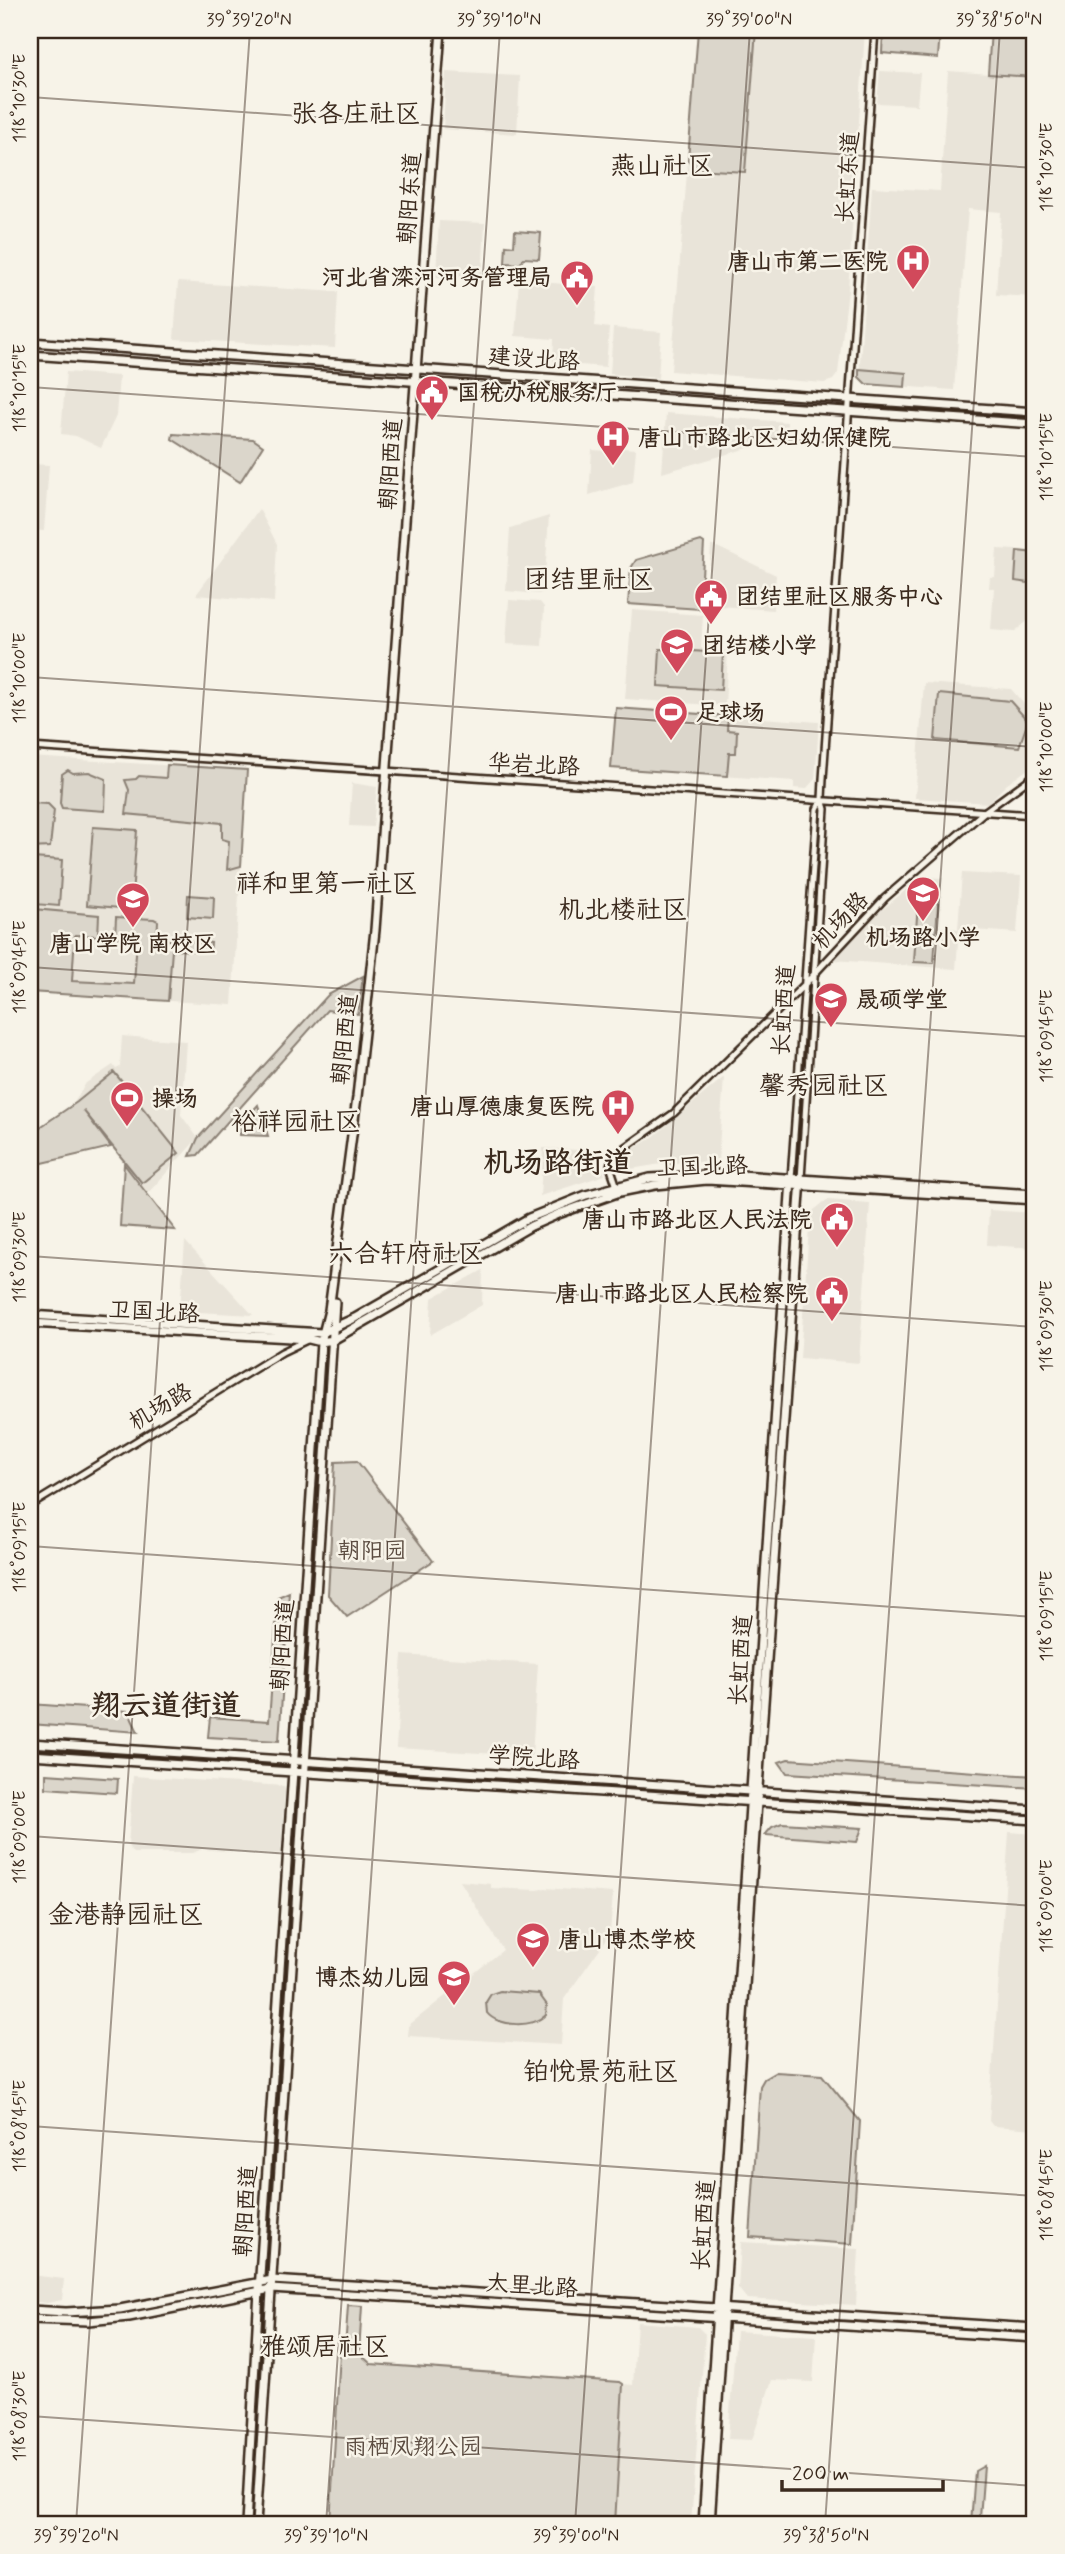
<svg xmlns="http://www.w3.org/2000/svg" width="1065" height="2554" font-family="Mynerve,'LXGW WenKai TC',sans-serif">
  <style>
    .built { fill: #e9e4d9 }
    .green { fill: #dbd6cb; stroke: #8b8074; stroke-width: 2 }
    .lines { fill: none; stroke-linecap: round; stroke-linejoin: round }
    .minor-casing { stroke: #3b2a1e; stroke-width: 10 }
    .major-casing { stroke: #3b2a1e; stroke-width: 12 }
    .minor { stroke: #f7f3e8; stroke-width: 5 }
    .major { stroke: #f7f3e8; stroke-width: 7 }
    .ticks { fill: none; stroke: #3b2a1e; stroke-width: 2; stroke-opacity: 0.45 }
    .labels { text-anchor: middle; stroke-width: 5; stroke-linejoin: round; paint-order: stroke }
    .street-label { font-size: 23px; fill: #3b2a1e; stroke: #f7f3e8 }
    .poi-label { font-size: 23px; font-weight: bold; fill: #3b2a1e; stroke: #f7f3e8; text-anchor: start }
    .park-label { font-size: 23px; fill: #5b4c41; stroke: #f7f3e8 }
    .quarter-label { font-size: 26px; fill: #3b2a1e; stroke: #f7f3e8 }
    .district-label { font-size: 30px; font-weight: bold; fill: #3b2a1e; stroke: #f7f3e8 }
    .neatline { fill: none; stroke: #3b2a1e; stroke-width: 2.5 }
    .ticks-label { font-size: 18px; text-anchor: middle; fill: #3b2a1e }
  </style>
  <rect width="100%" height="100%" fill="#f7f3e8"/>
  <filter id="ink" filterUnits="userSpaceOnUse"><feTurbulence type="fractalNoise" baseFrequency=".0143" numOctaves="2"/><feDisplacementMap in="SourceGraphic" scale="14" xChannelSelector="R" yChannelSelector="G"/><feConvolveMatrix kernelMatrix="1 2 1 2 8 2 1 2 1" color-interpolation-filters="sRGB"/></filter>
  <g filter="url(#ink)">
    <path class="built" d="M756 30H865L848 290 838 373 833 380 824 383 671 371 688 160 696 169 745 172Z
      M880 71 920 73 917 105 877 103Z
      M948 71 1035 77V297L996 295 1001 212 968 209 954 390 866 384 859 377 872 187 940 191Z
      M446 72 520 76 517 134 443 129Z
      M439 221 485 223 482 279 434 277 436 274Z
      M519 280 598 287 595 326 609 328 606 367 553 363 554 339 515 336Z
      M178 282 338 292 335 348 174 339Z
      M613 328 661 332 658 378 610 374Z
      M66 372 119 376 116 416 101 448 76 436 61 434Z
      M666 413 787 422 786 437 662 473Z
      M609 447 636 449 633 482 589 495 592 450 608 451Z
      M30 464 49 465 44 531 30 530Z
      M259 509 277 544 274 602 196 595Z
      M549 516 544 591 539 594 506 591 510 528Z
      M711 546H715L776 575 773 610 707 605Z
      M997 549 1035 551V615L1014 632 991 630 994 588H989L990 577H995Z
      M509 600 540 602 544 607 542 646 506 644Z
      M632 610 703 615 701 648 728 650 725 706 625 699Z
      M924 683 1011 689 1035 717V764L1006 785 988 803 915 798Z
      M616 708 819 722 815 779 806 789 794 788V781L611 768Z
      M30 757 247 770 232 1005 30 992Z
      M352 783 377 787 373 827 349 826Z
      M962 873 1021 876 1017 933 959 929 956 969 834 960 875 916 921 877 943 878 940 927 958 929Z
      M122 1036 186 1041 181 1115 198 1138 148 1193 75 1101 86 1083 113 1065 116 1069 120 1067Z
      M724 1077 718 1162 667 1163 619 1171 617 1159 653 1137Z
      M543 1148 596 1151 605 1175 540 1196Z
      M827 1200 870 1203 859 1363 800 1358 810 1213Z
      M989 1210 1035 1213V1248L987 1245Z
      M185 1241 253 1315 180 1311Z
      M483 1270 482 1305 430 1335 432 1298Z
      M402 1655 538 1664 532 1756 396 1748Z
      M133 1776 284 1786 285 1792 281 1853 278 1856 202 1849 193 1853H133L128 1846Z
      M1009 1832 1035 1834V2129L993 2126 989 2121Z
      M460 1881 491 1884V1888L538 1890 545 1888 613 1893 610 1934 564 1999 561 2045 408 2036 409 2025 503 1950Z
      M741 2242 859 2249 856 2305 747 2299 738 2288Z
      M30 2275 64 2279 62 2300 47 2303 30 2301Z
      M637 2322 698 2327 705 2334 691 2524H615L623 2384 633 2385Z
      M736 2331 816 2336 813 2382 772 2380 752 2440 728 2439Z"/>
    <path class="green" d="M698 30H756L745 172 696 169 688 160Z
      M883 30H940L938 58 882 53Z
      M991 30H1035V77L988 74Z
      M515 231 541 233 539 259 524 258 520 264 505 263 506 245 514 246Z
      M859 369 906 373 905 387 866 384 859 377Z
      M173 434 253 439 263 446 240 482 172 439Z
      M701 541 704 543 700 609 628 604 631 568 636 560Z
      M1017 551 1035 553V584L1015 581Z
      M660 649 723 653 721 690 658 686Z
      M939 694 1010 701 1028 721 1019 747 935 740Z
      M616 708 728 716 727 730 737 731 736 753H729L727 776 611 768Z
      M167 765 247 770 241 866 227 870 229 841 222 839V823L126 814 129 790 125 780 136 779 139 776 166 778Z
      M68 770 73 773 89 772 106 779 105 811 62 808 60 803 62 774Z
      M30 803 48 804 54 810 50 847 30 848Z
      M93 827 137 830 131 909 87 905Z
      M32 858 62 860 59 906 35 904 34 909 99 915 98 936 75 935 72 981 134 984 137 938 115 937 116 917 154 919 158 921 157 939 211 943 210 951 172 950 168 1001 30 992Z
      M188 895 214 897 213 919 187 917Z
      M918 901 938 903 934 963 914 962Z
      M363 976 358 1014 327 1010 198 1155 190 1156 198 1138 328 995Z
      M114 1072 179 1153 142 1183 83 1110 111 1147 30 1166V1134L77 1102Z
      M258 1105 268 1136 240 1135V1125Z
      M124 1164 175 1230 120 1226Z
      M357 1461 433 1561 347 1617 328 1595 335 1462Z
      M289 1592 279 1741 208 1737 210 1717 269 1721 278 1597Z
      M30 1704 128 1711 138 1732 30 1724Z
      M788 1759 1035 1776V1788L787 1773 779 1762Z
      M46 1774 118 1779 117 1793 46 1788Z
      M782 1823 862 1828 857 1842 765 1835 772 1827Z
      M500 1991 539 1994 547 2005 546 2015C534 2028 498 2027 487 2013L486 2002 491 1994Z
      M776 2072 822 2075 860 2121 852 2244 750 2237 760 2086 764 2079Z
      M348 2305 362 2306 359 2353 371 2364 620 2382 623 2384 615 2524H330L340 2353 345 2350Z
      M984 2466 980 2518H995L994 2524H971L975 2471Z"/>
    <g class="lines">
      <g class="minor-casing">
        <path id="minor" d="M30 747 1035 815
          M791 1179 817 809 822 799
          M801 1179 825 809 822 799 823 779 875 30
          M618 1190 610 1166 612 1157 674 1113 804 985 885 898 984 812 1035 775
          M30 1506 282 1352 309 1339"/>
      </g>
      <g class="major-casing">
        <path id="major" d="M30 342 1035 412
          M30 355 1035 424
          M30 1315 322 1333 355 1318 529 1218 586 1195 650 1178 724 1174 1035 1194
          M30 1323 309 1339 321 1342 333 1340 531 1226 561 1213 620 1192 655 1185 707 1180 1035 1200
          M30 1743 1035 1810
          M30 1755 1035 1820
          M30 2310 66 2312 120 2309 272 2280 1035 2328
          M30 2319 88 2321 129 2317 271 2289 1035 2338
          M246 2524 259 2291 321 1342 329 1310 357 1097 375 930 441 30
          M256 2524 335 1302
          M703 2524 791 1179
          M710 2524 757 1802 801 1179"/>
      </g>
      <use href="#minor" class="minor"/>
      <use href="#major" class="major"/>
    </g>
  </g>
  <path class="ticks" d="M30 97 1035 168M30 387 1035 457M30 677 1035 747M30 967 1035 1037M30 1256 1035 1327M30 1546 1035 1617M30 1836 1035 1906M30 2126 1035 2196M30 2416 1035 2486M76 2524 250 30M326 2524 500 30M575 2524 750 30M825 2524 1000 30"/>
  <defs>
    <g id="hospital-pin" transform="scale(1.75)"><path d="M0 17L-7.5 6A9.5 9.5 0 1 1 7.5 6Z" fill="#d1495b" stroke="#f7f3e8"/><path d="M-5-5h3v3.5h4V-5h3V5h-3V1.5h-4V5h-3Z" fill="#fff"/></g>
    <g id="civic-pin" transform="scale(1.75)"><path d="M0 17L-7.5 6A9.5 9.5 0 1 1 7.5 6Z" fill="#d1495b" stroke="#f7f3e8"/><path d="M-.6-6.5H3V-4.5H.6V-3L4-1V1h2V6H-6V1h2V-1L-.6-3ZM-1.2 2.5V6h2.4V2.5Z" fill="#fff"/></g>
    <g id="school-pin" transform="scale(1.75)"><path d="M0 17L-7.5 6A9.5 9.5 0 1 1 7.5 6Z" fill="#d1495b" stroke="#f7f3e8"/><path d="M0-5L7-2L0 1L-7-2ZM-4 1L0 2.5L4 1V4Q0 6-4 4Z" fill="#fff"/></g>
    <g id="stadium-pin" transform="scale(1.75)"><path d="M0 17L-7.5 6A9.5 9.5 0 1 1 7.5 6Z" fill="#d1495b" stroke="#f7f3e8"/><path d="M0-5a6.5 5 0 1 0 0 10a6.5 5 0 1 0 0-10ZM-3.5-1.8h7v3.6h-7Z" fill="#fff"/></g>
    <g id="university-pin" transform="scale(1.75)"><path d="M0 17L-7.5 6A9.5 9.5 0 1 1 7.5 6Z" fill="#d1495b" stroke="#f7f3e8"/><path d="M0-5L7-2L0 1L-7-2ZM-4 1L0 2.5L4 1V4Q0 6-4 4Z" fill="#fff"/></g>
  </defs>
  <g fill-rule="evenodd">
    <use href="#hospital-pin" x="913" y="261"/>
    <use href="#civic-pin" x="577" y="277"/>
    <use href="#civic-pin" x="432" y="392"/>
    <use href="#hospital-pin" x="613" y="437"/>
    <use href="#civic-pin" x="711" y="596"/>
    <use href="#school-pin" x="677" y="645"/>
    <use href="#stadium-pin" x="671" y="712"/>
    <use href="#school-pin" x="923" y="893"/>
    <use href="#university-pin" x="133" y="899"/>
    <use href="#school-pin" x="831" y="999"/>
    <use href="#stadium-pin" x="127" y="1098"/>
    <use href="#hospital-pin" x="618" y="1106"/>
    <use href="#civic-pin" x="837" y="1219"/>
    <use href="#civic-pin" x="832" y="1293"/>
    <use href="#school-pin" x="533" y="1939"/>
    <use href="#school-pin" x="454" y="1977"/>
  </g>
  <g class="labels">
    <g class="street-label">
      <text transform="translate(847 177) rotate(-86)" y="8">长虹东道</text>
      <text transform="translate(409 198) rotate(-86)" y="8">朝阳东道</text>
      <text transform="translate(534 358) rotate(4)" y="8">建设北路</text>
      <text transform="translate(390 464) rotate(-86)" y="8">朝阳西道</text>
      <text transform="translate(534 764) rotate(3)" y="8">华岩北路</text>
      <text transform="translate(840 920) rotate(-47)" y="8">机场路</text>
      <text transform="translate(783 1010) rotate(-86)" y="8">长虹西道</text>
      <text transform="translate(344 1039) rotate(-84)" y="8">朝阳西道</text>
      <text transform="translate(702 1166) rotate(-2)" y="8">卫国北路</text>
      <text transform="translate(154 1311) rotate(3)" y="8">卫国北路</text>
      <text transform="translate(160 1406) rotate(-31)" y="8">机场路</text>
      <text transform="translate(282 1645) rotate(-86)" y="8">朝阳西道</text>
      <text transform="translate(740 1660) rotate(-86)" y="8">长虹西道</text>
      <text transform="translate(534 1757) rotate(4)" y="8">学院北路</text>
      <text transform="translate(245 2211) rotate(-86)" y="8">朝阳西道</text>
      <text transform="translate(703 2225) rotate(-86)" y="8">长虹西道</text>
      <text transform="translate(532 2285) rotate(4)" y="8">大里北路</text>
    </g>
    <g class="poi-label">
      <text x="888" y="269" text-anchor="end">唐山市第二医院</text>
      <text x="552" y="285" text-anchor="end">河北省滦河河务管理局</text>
      <text x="457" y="400">国税办税服务厅</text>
      <text x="638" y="445">唐山市路北区妇幼保健院</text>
      <text x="736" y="604">团结里社区服务中心</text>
      <text x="702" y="653">团结楼小学</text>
      <text x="696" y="720">足球场</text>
      <text x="923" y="945" text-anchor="middle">机场路小学</text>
      <text x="133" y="951" text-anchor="middle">唐山学院 南校区</text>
      <text x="856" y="1007">晟硕学堂</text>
      <text x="152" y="1106">操场</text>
      <text x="594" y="1114" text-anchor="end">唐山厚德康复医院</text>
      <text x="812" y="1227" text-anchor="end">唐山市路北区人民法院</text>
      <text x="808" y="1301" text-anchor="end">唐山市路北区人民检察院</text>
      <text x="558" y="1947">唐山博杰学校</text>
      <text x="430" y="1985" text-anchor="end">博杰幼儿园</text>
    </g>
    <g class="park-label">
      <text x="372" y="1558">朝阳园</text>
      <text x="413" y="2454">雨栖凤翔公园</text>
    </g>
    <g class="quarter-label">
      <text x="356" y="122">张各庄社区</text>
      <text x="662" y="174">燕山社区</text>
      <text x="589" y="588">团结里社区</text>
      <text x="327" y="892">祥和里第一社区</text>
      <text x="623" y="918">机北楼社区</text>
      <text x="824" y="1094">馨秀园社区</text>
      <text x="296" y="1130">裕祥园社区</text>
      <text x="406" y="1262">六合轩府社区</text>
      <text x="126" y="1923">金港静园社区</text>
      <text x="601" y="2080">铂悦景苑社区</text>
      <text x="325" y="2355">雅颂居社区</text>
    </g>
    <g class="district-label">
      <text x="558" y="1172">机场路街道</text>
      <text x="166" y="1715">翔云道街道</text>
    </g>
  </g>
  <rect width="1065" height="2554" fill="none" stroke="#f7f3e8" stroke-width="77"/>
  <path d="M782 2480v10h161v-10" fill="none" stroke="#3b2a1e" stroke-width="3.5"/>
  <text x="792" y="2480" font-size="21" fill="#3b2a1e" stroke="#f7f3e8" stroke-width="5" paint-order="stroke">200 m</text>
  <rect x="38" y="38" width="988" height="2478" class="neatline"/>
  <g class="ticks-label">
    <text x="249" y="25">39°39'20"N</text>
    <text x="499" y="25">39°39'10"N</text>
    <text x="749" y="25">39°39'00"N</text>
    <text x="999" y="25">39°38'50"N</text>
    <text transform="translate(19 98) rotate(-90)" y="6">118°10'30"E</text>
    <text transform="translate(1046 167) rotate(-90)" y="6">118°10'30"E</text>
    <text transform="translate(19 388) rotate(-90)" y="6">118°10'15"E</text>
    <text transform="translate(1046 457) rotate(-90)" y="6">118°10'15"E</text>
    <text transform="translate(19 678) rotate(-90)" y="6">118°10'00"E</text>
    <text transform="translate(1046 747) rotate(-90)" y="6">118°10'00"E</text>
    <text transform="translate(19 967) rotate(-90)" y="6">118°09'45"E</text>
    <text transform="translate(1046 1036) rotate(-90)" y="6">118°09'45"E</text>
    <text transform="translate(19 1257) rotate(-90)" y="6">118°09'30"E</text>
    <text transform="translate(1046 1326) rotate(-90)" y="6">118°09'30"E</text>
    <text transform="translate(19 1547) rotate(-90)" y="6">118°09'15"E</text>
    <text transform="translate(1046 1616) rotate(-90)" y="6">118°09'15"E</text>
    <text transform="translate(19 1837) rotate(-90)" y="6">118°09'00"E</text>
    <text transform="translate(1046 1906) rotate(-90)" y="6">118°09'00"E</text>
    <text transform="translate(19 2126) rotate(-90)" y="6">118°08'45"E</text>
    <text transform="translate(1046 2195) rotate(-90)" y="6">118°08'45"E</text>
    <text transform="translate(19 2416) rotate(-90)" y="6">118°08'30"E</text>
    <text x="76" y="2541">39°39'20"N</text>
    <text x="326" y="2541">39°39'10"N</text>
    <text x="576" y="2541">39°39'00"N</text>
    <text x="826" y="2541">39°38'50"N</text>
  </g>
</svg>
